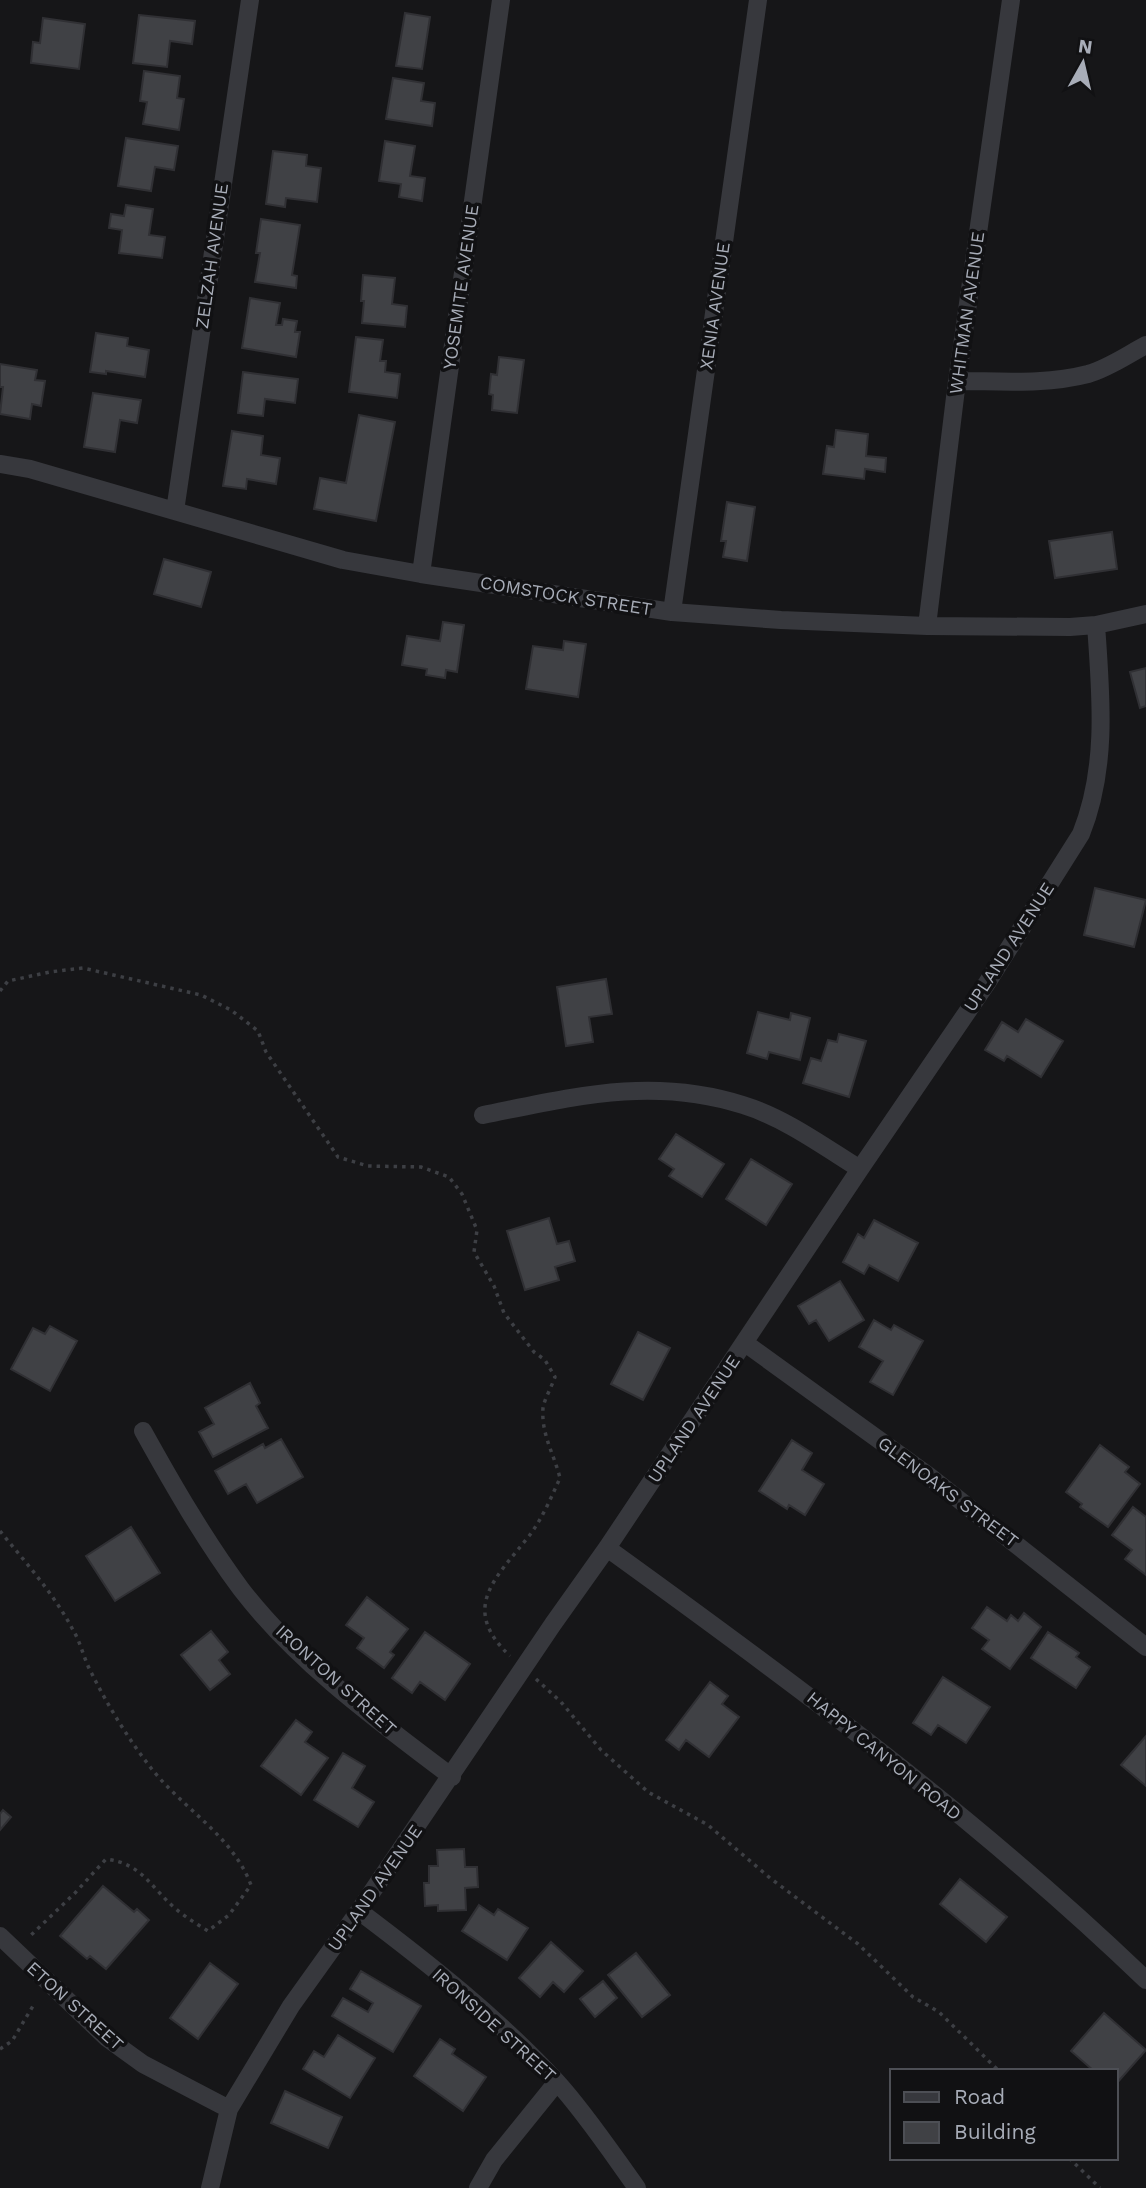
<svg xmlns="http://www.w3.org/2000/svg" width="1146" height="2188" font-family="'Work Sans',sans-serif">
  <style>
    .building { fill: #404145; stroke: #303034; stroke-width: 2 }
    .lines { fill: none; stroke-linecap: round; stroke-linejoin: round }
    .path { stroke: #3d3f44; stroke-width: 3.5; stroke-dasharray: 3.5 5; stroke-linecap: butt }
    .minor { stroke: #37383d; stroke-width: 18 }
    .labels { text-anchor: middle; stroke-width: 7; stroke-linejoin: round; paint-order: stroke }
    .street-label { font-size: 18px; fill: #a8adb8; stroke: #111113 }
  </style>
  <rect width="100%" height="100%" fill="#161618"/>
  <path class="building" d="M405 13 430 17 422 69 396 66Z
    M139 15 195 21 192 44 170 41 167 67 133 63Z
    M43 18 85 24 79 69 31 63 33 42 40 43Z
    M144 71 180 76 177 98 184 99 179 130 143 124 147 102 140 101Z
    M393 78 424 83 421 101 435 103 432 126 386 119Z
    M126 138 178 146 174 170 155 167 151 191 118 186Z
    M385 141 415 146 410 176 425 178 422 201 399 197 401 184 379 181Z
    M273 151 307 155 306 166 321 168 317 202 286 198 285 207 266 204Z
    M126 205 153 209 149 235 165 237 162 258 119 253 122 230 109 228 111 214 124 216Z
    M261 219 300 225 292 275 297 276 296 288 255 282 260 253H256Z
    M363 275 395 278 392 304 407 306 405 327 362 323 364 301H361Z
    M250 298 280 303 276 325H282L283 319 297 321 295 332H300L296 357 242 348Z
    M96 333 128 338 127 346 149 350 145 377 106 371V374L90 372Z
    M356 337 383 340 380 361H386L385 372 400 374 397 398 349 392Z
    M499 357 524 360 517 413 492 410 493 395 489 394 491 374 497 375Z
    M0 364 37 370 35 380 45 381 41 406 32 404 30 419 0 414 3 387H0Z
    M243 372 298 379 295 403 265 399 263 416 238 413Z
    M93 393 141 400 137 423 120 420 115 452 84 447Z
    M359 415 395 422 376 521 314 509 320 478 346 483Z
    M836 430 868 434 866 456 886 458 885 472 865 469 864 479 823 474 827 446 834 447Z
    M232 431 263 436 261 455 280 458 276 484 247 479 246 489 223 486Z
    M727 502 755 507 747 561 723 557 726 541H721Z
    M1112 532 1117 569 1055 578 1049 541Z
    M164 559 211 572 201 607 154 594Z
    M443 622 464 625 457 672 446 670 445 678 426 675 427 669 402 665 407 636 440 641Z
    M564 641 586 644 578 697 526 689 533 646 563 650Z
    M1146 668V706L1140 708 1130 672Z
    M1095 888 1146 900 1134 947 1084 935Z
    M606 979 612 1014 589 1017 593 1042 566 1046 557 987Z
    M758 1012 790 1020 791 1013 810 1018 800 1060 769 1052 767 1059 747 1053Z
    M1026 1019 1063 1041 1041 1077 1007 1056 1004 1061 985 1050 1002 1022 1018 1032Z
    M839 1034 866 1041 849 1097 803 1083 811 1058 821 1061 828 1040 837 1042Z
    M676 1134 724 1164 702 1197 669 1176 674 1169 659 1159Z
    M751 1159 792 1184 766 1225 726 1199Z
    M549 1218 557 1244 569 1241 575 1261 555 1267 559 1280 525 1290 507 1231Z
    M874 1220 918 1243 898 1281 869 1265 864 1274 843 1262 858 1234 864 1238Z
    M840 1281 864 1320 829 1341 816 1320 809 1324 798 1306Z
    M874 1320 891 1330 894 1325 923 1341 893 1395 870 1382 883 1361 859 1347Z
    M50 1326 77 1341 50 1391 11 1369 33 1328 45 1334Z
    M638 1332 670 1348 643 1400 611 1384Z
    M250 1383 260 1403 256 1406 268 1428 213 1457 199 1432 214 1424 205 1408Z
    M281 1439 303 1477 257 1503 246 1484 228 1494 215 1471 263 1444 265 1448Z
    M792 1440 812 1453 802 1470 824 1484 805 1515 789 1505 787 1509 759 1491Z
    M1100 1445 1129 1467 1125 1472 1140 1484 1108 1527 1080 1507 1082 1504 1066 1492Z
    M1133 1507 1146 1517V1575L1125 1559 1132 1550 1112 1535Z
    M131 1527 160 1573 115 1601 86 1556Z
    M367 1597 408 1629 390 1652 394 1655 384 1668 357 1648 364 1638 346 1625Z
    M987 1607 1007 1621 1011 1615 1018 1621 1024 1613 1041 1627 1010 1669 982 1649 989 1640 972 1628Z
    M211 1631 228 1652 219 1660 230 1674 210 1690 181 1655Z
    M425 1632 470 1664 445 1700 420 1682 412 1693 392 1678Z
    M1048 1632 1079 1653 1076 1657 1090 1667 1076 1688 1031 1658Z
    M943 1677 990 1707 966 1743 938 1725 931 1735 913 1723Z
    M710 1682 728 1696 722 1704 739 1717 709 1757 686 1740 679 1750 666 1740Z
    M296 1720 312 1732 305 1742 328 1758 301 1795 261 1766Z
    M1146 1736V1786L1121 1765Z
    M343 1753 365 1766 352 1788 374 1802 358 1827 314 1800Z
    M3 1810 11 1817 0 1830V1814Z
    M464 1849 465 1867H477L478 1887 465 1888 466 1910 438 1911V1905L425 1906 424 1883H429V1866H438L437 1850Z
    M960 1879 1007 1917 986 1942 940 1904Z
    M103 1886 134 1912 137 1909 149 1920 106 1969 90 1956 87 1959 60 1936Z
    M479 1905 494 1915 498 1909 528 1928 507 1960 462 1931Z
    M551 1942 583 1971 564 1992 553 1982 540 1997 519 1978Z
    M636 1953 670 1995 642 2017 608 1975Z
    M210 1963 238 1984 198 2039 170 2018Z
    M361 1971 421 2006 393 2052 332 2016 343 1998 368 2012 373 2003 350 1989Z
    M603 1981 617 1998 595 2017 580 1999Z
    M1104 2013 1146 2050 1116 2084V2071H1094L1071 2051Z
    M338 2035 375 2058 350 2098 303 2069 314 2051 324 2057Z
    M440 2039 455 2049 452 2054 486 2077 463 2111 414 2076Z
    M285 2091 342 2117 328 2148 271 2123Z"/>
  <g class="lines">
    <path class="path" d="M0 991 8 981 50 972 83 968 201 995 231 1010 258 1031 266 1052 338 1157 368 1166 421 1167 449 1177 462 1194 477 1230 474 1252 494 1286 504 1313 534 1352 545 1360 555 1377C552 1386 544 1400 543 1408 541 1434 554 1454 560 1478 551 1498 542 1519 529 1536 496 1578 459 1608 510 1656
      M0 1531C26 1563 54 1594 73 1630 81 1643 84 1660 92 1674 108 1706 129 1740 151 1768 183 1809 232 1835 251 1885L229 1915 208 1931C197 1924 185 1917 176 1909 150 1887 143 1864 106 1859L75 1893 28 1938
      M536 1679 561 1702 601 1750 648 1792 708 1825 770 1878 858 1944 913 1997 939 2012 999 2071
      M0 2049 12 2041 33 2006
      M1069 2158 1100 2188"/>
    <path class="minor" d="M957 381C1000 381 1046 385 1088 374 1109 368 1127 355 1146 345
      M0 464 30 469 343 560 421 574 672 612 781 620 927 626 1070 627 1096 625 1146 614
      M175 511 250 0
      M421 574 501 0
      M672 612 758 0
      M927 626 957 381 1011 0
      M483 1115C573 1097 652 1076 743 1105 785 1118 823 1146 860 1169
      M745 1343 929 1476 1146 1647
      M143 1431C173 1485 204 1539 241 1589 298 1663 378 1721 452 1777
      M607 1548C794 1683 980 1820 1146 1980
      M359 1911C428 1963 498 2018 557 2082 586 2114 611 2152 637 2188
      M0 1936 107 2038 143 2064 229 2109
      M210 2188 229 2109 291 2006 359 1911 553 1624 607 1548 860 1169 987 983 1081 834C1108 767 1101 695 1096 625
      M478 2188 494 2160 557 2082"/>
  </g>
  <g class="labels">
    <g class="street-label">
      <text transform="translate(212 256) rotate(-82)" y="6">ZELZAH AVENUE</text>
      <text transform="translate(461 287) rotate(-82)" y="6">YOSEMITE AVENUE</text>
      <text transform="translate(715 306) rotate(-82)" y="6">XENIA AVENUE</text>
      <text transform="translate(967 313) rotate(-82)" y="6">WHITMAN AVENUE</text>
      <text transform="translate(566 596) rotate(9)" y="6">COMSTOCK STREET</text>
      <text transform="translate(1009 947) rotate(-57)" y="6">UPLAND AVENUE</text>
      <text transform="translate(694 1419) rotate(-56)" y="6">UPLAND AVENUE</text>
      <text transform="translate(948 1492) rotate(37)" y="6">GLENOAKS STREET</text>
      <text transform="translate(336 1680) rotate(42)" y="6">IRONTON STREET</text>
      <text transform="translate(884 1756) rotate(39)" y="6">HAPPY CANYON ROAD</text>
      <text transform="translate(375 1888) rotate(-55)" y="6">UPLAND AVENUE</text>
      <text transform="translate(75 2006) rotate(42)" y="6">ETON STREET</text>
      <text transform="translate(494 2025) rotate(42)" y="6">IRONSIDE STREET</text>
    </g>
  </g>
  <rect x="890" y="2069" width="228" height="91" fill="#111113" stroke="#4d4f55" stroke-width="2"/>
  <rect x="904" y="2092" width="35" height="10" fill="#37383d" stroke="#4d4f55" stroke-width="2"/>
  <text x="954" y="2104" font-size="21" fill="#a8adb8">Road</text>
  <rect x="904" y="2122" width="35" height="21" fill="#404145" stroke="#4d4f55" stroke-width="2"/>
  <text x="954" y="2139" font-size="21" fill="#a8adb8">Building</text>
  <g transform="translate(1083 63) rotate(8)" stroke="#111113" stroke-width="5" paint-order="stroke">
  <path d="M0-5L12 26L0 18L-12 26Z" fill="#a8adb8"/>
  <text y="-10" font-size="19" font-weight="bold" text-anchor="middle" fill="#a8adb8">N</text>
  </g>
</svg>
